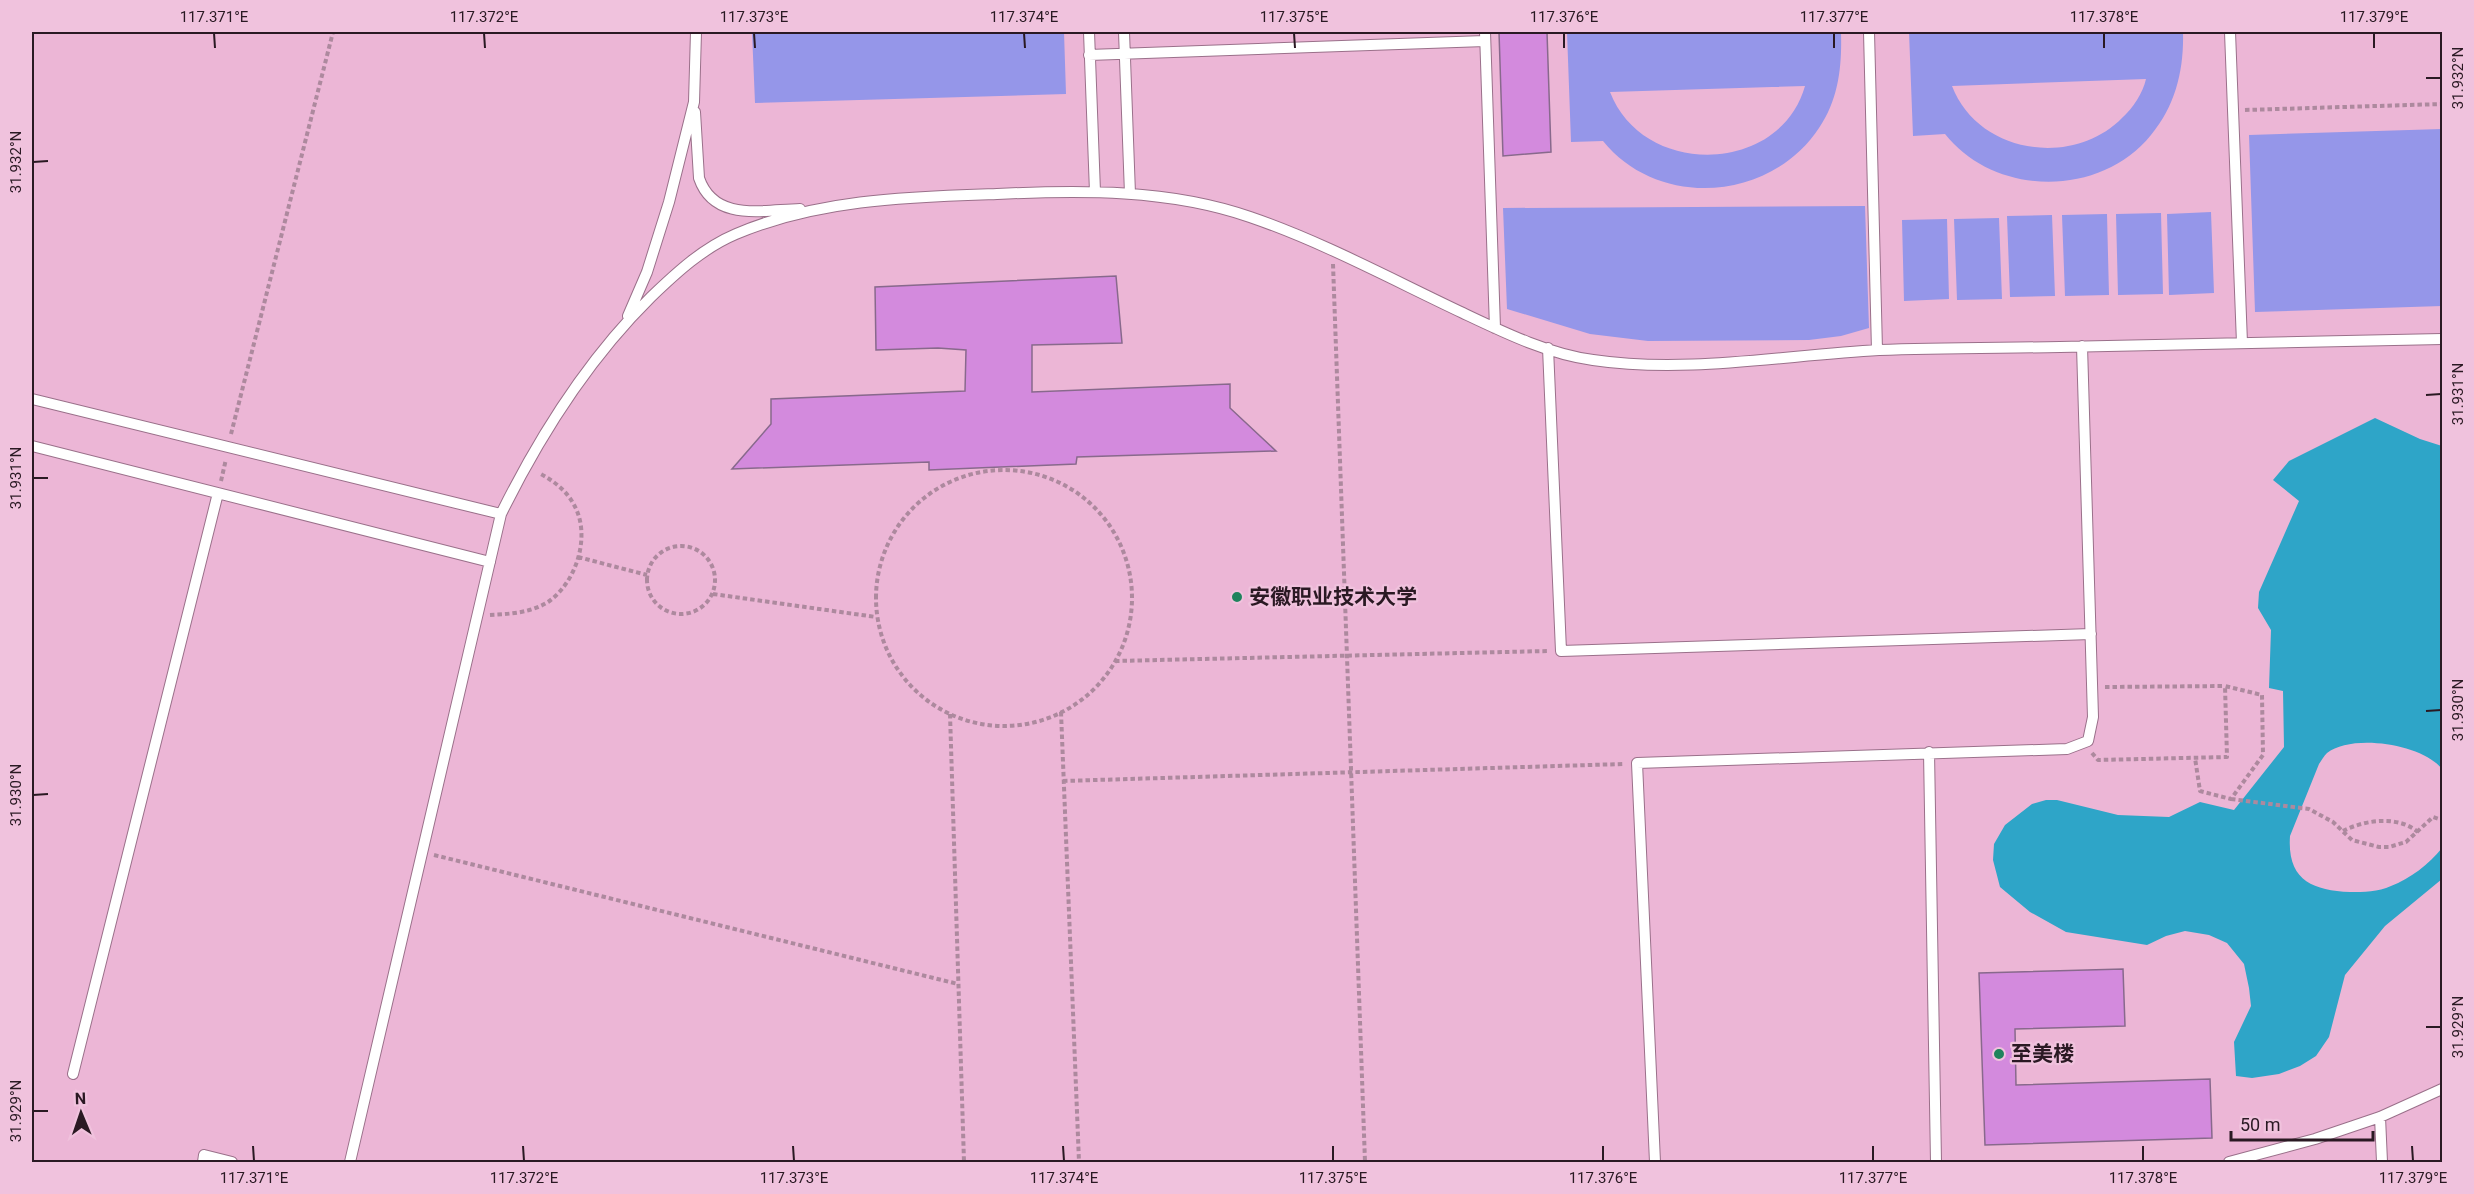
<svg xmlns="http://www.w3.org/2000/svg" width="2474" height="1194" font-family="Roboto,'Noto Sans SC',sans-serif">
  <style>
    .built { fill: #ecb6d6 }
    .green { fill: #9596e9; fill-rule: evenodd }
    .water { fill: #2ea5c8 }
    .building { fill: #d38add; stroke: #88698c; stroke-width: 1.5 }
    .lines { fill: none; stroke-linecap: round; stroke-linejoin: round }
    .service-casing { stroke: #9a708a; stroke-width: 12 }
    .path { stroke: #ad899e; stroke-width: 4; stroke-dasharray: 4.5 3; stroke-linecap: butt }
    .service { stroke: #fff; stroke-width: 10 }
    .ticks { fill: none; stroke: #2a1923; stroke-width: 2 }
    .poi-dot { fill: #1f835d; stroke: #f0c2dd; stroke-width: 2 }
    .labels { text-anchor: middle; stroke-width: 4.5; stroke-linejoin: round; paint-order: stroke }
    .poi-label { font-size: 21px; font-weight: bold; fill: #2a1923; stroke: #f0c2dd; text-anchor: start }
    .neatline { fill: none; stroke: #2a1923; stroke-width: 2 }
    .ticks-label { font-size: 15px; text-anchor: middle; fill: #2a1923 }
  </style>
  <rect width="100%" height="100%" fill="#f0c2dd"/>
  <path class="built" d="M32 32H2442V1162H32Z"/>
  <path class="green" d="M752 32H1064L1066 94 755 103Z
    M1567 32H1841C1842 65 1839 99 1819 128 1771 201 1659 210 1603 141L1571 142ZM1805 86C1780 175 1643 178 1610 92Z
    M1909 32H2183C2184 69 2176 105 2151 135 2100 198 1995 197 1945 134L1913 136ZM2146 79C2143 93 2133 108 2122 118 2073 168 1978 154 1952 86Z
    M2442 129V306L2255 312 2249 135Z
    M1865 206 1869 328 1841 336 1809 340 1648 341 1590 334 1507 309 1503 208Z
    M2211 212 2214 293 2169 295 2167 214Z
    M2161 213 2163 294 2118 295 2116 214Z
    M2107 214 2109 295 2065 296 2062 215Z
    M2052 215 2055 296 2010 297 2007 216Z
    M1999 218 2002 299 1957 300 1954 219Z
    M1947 219 1949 299 1904 301 1902 220Z"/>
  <path class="water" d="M2375 418 2420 439 2442 446V769C2423 744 2352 733 2327 753 2324 756 2321 761 2319 764L2290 836C2287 880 2312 890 2350 892 2364 892 2378 892 2391 886 2410 879 2429 864 2442 848V879L2385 926 2345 975 2329 1037 2316 1056 2300 1066 2279 1074 2252 1078 2236 1076 2234 1042 2251 1006 2249 988 2244 964 2227 943 2209 935 2185 931 2166 936 2147 945 2066 932 2030 912 2000 887 1993 860 1994 844 2005 825 2032 804 2046 800H2057L2118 815 2169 817 2200 802 2234 810 2284 747 2283 691 2269 688 2271 630 2258 608 2259 592 2299 501 2273 480 2289 461Z"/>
  <path class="building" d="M1499 32H1547L1551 152 1503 156Z
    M1116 276 1122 343 1032 345V392L1230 384V408L1276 451 1077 457 1076 464 929 470V462L732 469 771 424V399L965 391 966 350 938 348 876 350 875 287Z
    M2123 969 2125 1026 2015 1029 2016 1085 2210 1079 2212 1138 1985 1145 1979 973Z"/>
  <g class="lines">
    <g class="service-casing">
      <path id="service" d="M1089 32 1095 192
        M1124 32 1130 194
        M1485 32 1495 328
        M1869 32 1877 350
        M2230 32 2242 343
        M1089 55 1485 41
        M695 112 699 178C714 222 762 210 800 209
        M628 316 647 272 669 202 694 102 696 32
        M1548 348 1561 651 2091 634
        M32 399 501 514
        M32 446 490 562
        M1929 752 1936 1162
        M73 1074 218 493
        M2380 1117 2382 1162
        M203 1162 204 1155 232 1162
        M350 1162 501 514C540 435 588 359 651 297 677 272 703 248 736 234 818 199 910 197 997 194 1081 190 1169 189 1250 217 1323 242 1393 280 1463 313 1503 332 1548 354 1593 360 1687 374 1784 355 1879 350 1939 348 2000 348 2060 347 2187 344 2315 342 2442 339
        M1655 1162 1637 763 2067 749 2088 741 2093 717 2082 346
        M2229 1162 2315 1139 2380 1117 2442 1089"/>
    </g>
    <path class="path" d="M2245 110 2442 104
      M1333 264 1365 1162
      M231 434 333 32
      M876 598a128 128 0 1 1 256 0a128 128 0 1 1-256 0Z
      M221 481 226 459
      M647 580a34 34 0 1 1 68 0a34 34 0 1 1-68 0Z
      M578 557 647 575
      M713 594 876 617
      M490 615C509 614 530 613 548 602 577 582 592 534 573 503 565 489 552 480 539 473
      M1115 661 1548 651
      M2105 687 2225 686
      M1061 712 1079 1162
      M950 714 964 1162
      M2092 753 2098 760 2227 757 2225 686 2262 695 2263 755 2231 799 2200 791 2195 758
      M1063 781 1623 764
      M2231 799 2309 809 2333 822 2352 840 2379 847H2389L2406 842 2433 817 2442 820
      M2343 831C2364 820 2398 815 2418 832
      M434 855 958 984"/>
    <use href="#service" class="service"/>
  </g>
  <path class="ticks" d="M214 33 215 48M484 33 485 48M754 33 755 48M1024 33 1025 48M1294 33 1295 48M1564 33V48M1834 33V48M2104 33V48M2374 33V48M2426 78H2441M33 162 48 161M2426 395 2441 394M33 478H48M2426 711 2441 710M33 795 48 794M2426 1027H2441M33 1111H48M253 1146 254 1161M523 1146 524 1161M793 1146 794 1161M1063 1146 1064 1161M1333 1146V1161M1603 1146V1161M1873 1146V1161M2143 1146V1161M2412 1146 2413 1161"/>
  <g class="poi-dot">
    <circle cx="1237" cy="597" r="6"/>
    <circle cx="1999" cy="1054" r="6"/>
  </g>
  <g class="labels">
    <g class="poi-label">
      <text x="1249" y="604">安徽职业技术大学</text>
      <text x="2011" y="1061">至美楼</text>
    </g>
  </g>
  <rect width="2474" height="1194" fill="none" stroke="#f0c2dd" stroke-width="66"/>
  <g transform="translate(81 1113) rotate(358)" stroke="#f0c2dd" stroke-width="4.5" paint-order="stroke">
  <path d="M0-4.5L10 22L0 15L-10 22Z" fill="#2a1923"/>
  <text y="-9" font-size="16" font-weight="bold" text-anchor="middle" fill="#2a1923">N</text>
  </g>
  <path d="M2231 1131v9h142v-9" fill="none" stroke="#2a1923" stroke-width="3"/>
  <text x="2240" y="1131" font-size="18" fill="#2a1923" stroke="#f0c2dd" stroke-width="4.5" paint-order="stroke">50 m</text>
  <rect x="33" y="33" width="2408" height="1128" class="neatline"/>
  <g class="ticks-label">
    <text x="214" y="22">117.371°E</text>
    <text x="484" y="22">117.372°E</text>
    <text x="754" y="22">117.373°E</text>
    <text x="1024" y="22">117.374°E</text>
    <text x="1294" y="22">117.375°E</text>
    <text x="1564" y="22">117.376°E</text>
    <text x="1834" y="22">117.377°E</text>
    <text x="2104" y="22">117.378°E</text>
    <text x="2374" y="22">117.379°E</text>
    <text transform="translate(2458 78) rotate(-90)" y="5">31.932°N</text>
    <text transform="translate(16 162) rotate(-90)" y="5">31.932°N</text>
    <text transform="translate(2458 394) rotate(-90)" y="5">31.931°N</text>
    <text transform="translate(16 478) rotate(-90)" y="5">31.931°N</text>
    <text transform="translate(2458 710) rotate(-90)" y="5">31.930°N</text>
    <text transform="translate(16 795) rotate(-90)" y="5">31.930°N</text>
    <text transform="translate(2458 1027) rotate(-90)" y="5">31.929°N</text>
    <text transform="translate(16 1111) rotate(-90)" y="5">31.929°N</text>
    <text x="254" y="1183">117.371°E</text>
    <text x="524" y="1183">117.372°E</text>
    <text x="794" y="1183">117.373°E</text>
    <text x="1064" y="1183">117.374°E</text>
    <text x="1333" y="1183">117.375°E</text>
    <text x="1603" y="1183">117.376°E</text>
    <text x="1873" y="1183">117.377°E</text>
    <text x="2143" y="1183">117.378°E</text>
    <text x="2413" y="1183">117.379°E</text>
  </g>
</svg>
